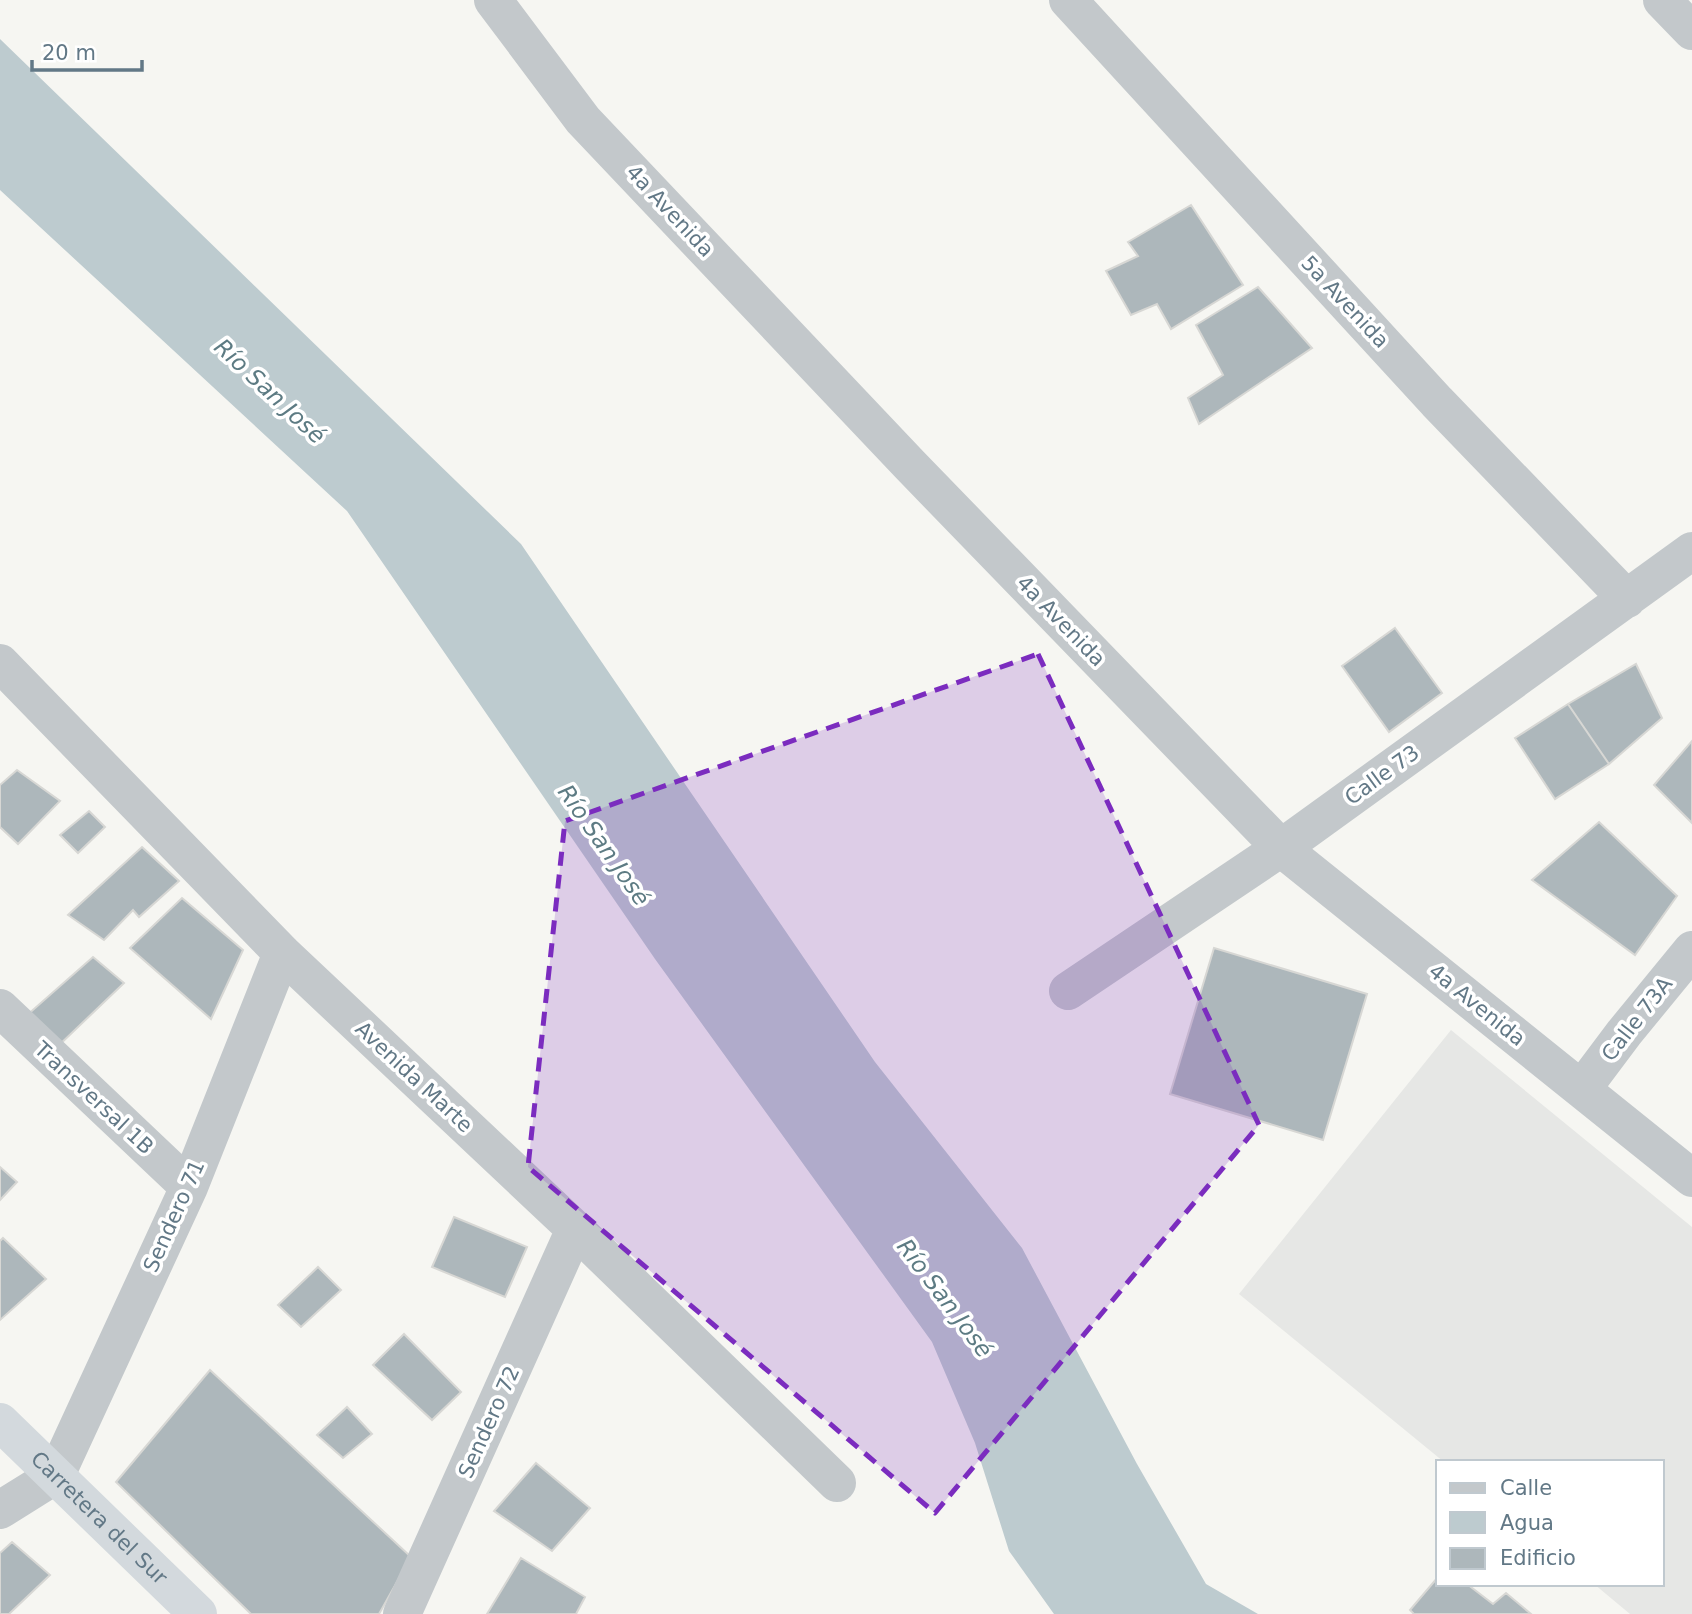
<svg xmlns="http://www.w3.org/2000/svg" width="1692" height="1614" font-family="'DejaVu Sans',sans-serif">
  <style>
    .built { fill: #e6e7e5 }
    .water { fill: #bdcbcf }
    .building { fill: #adb7bb; stroke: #d7d7d4; stroke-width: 2 }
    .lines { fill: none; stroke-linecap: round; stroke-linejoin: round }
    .minor { stroke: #c3c8cb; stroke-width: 38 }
    .highway { stroke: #d3d9dd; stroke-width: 38 }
    .marked { fill: #7b2cbf; fill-opacity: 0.2; stroke: #7b2cbf; stroke-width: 5; stroke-dasharray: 14 9; stroke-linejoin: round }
    .labels { text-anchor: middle; stroke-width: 7; stroke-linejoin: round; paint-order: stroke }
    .street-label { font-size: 21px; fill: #627886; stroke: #fff }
    .water-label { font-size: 23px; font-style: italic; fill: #5d7b83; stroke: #fff }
  </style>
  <rect width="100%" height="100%" fill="#f6f6f2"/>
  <path class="built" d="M1451 1030 1692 1227V1614H1630L1594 1584H1662V1462H1444L1239 1294Z"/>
  <path class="water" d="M0 39 521 544 875 1062 1022 1248 1137 1464 1206 1584 1258 1614H1054L1009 1551 975 1443 932 1342 655 959 347 511 0 190Z"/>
  <path class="building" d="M1191 205 1243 285 1171 329 1157 304 1131 315 1106 271 1138 256 1128 242Z
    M1258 287 1312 348 1199 424 1188 398 1223 375 1196 325Z
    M1395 628 1442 693 1389 732 1342 666Z
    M1636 664 1662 718 1609 764 1568 704Z
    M1568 704 1609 764 1555 799 1515 738Z
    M1692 741V823L1654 785Z
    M17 770 60 801 18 844 0 827V785Z
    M89 811 105 827 78 853 60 835Z
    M1599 822 1677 896 1635 955 1532 880Z
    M142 847 179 881 139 917 133 910 104 940 68 915Z
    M182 898 243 950 211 1019 130 948Z
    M1214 948 1367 994 1323 1140 1170 1094Z
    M93 957 124 983 55 1049 26 1016Z
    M0 1167 17 1182 0 1200Z
    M454 1217 527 1247 505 1297 432 1267Z
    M3 1238 46 1279 0 1320V1241Z
    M318 1267 341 1290 301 1327 278 1305Z
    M404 1334 461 1392 432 1420 373 1365Z
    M210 1370 411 1557 379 1614H251L116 1482Z
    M347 1407 372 1434 343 1458 317 1435Z
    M536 1463 590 1508 552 1551 494 1511Z
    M12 1542 50 1575 9 1614H0V1553Z
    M521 1558 585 1597 576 1614H487Z
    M1438 1577V1584H1467L1493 1604 1506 1593 1531 1614H1414L1410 1610Z"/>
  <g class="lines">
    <path class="minor" d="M493 0 583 120 910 465 1281 848 1692 1178
      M1068 0 1437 402 1627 599
      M1662 0 1692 31
      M0 663 282 953 575 1229 837 1483
      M1068 991 1281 848 1692 551
      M0 1008 189 1187
      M1582 1089 1624 1033 1692 950
      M0 1510 56 1475 189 1187 282 953
      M402 1614 575 1229"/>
    <path class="highway" id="s1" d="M0 1422 198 1614"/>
  </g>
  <path class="marked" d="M1038 654 1259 1125 935 1513 528 1167 565 821Z"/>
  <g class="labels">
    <g class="street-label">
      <text transform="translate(670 211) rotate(47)" y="7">4a Avenida</text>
      <text transform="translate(1345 302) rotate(47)" y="7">5a Avenida</text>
      <text transform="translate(1061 621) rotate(46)" y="7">4a Avenida</text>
      <text transform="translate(1382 775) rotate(-36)" y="7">Calle 73</text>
      <text transform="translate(1477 1005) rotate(39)" y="7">4a Avenida</text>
      <text transform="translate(1637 1019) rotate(-52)" y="7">Calle 73A</text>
      <text transform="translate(414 1077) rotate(43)" y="7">Avenida Marte</text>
      <text transform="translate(94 1098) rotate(43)" y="7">Transversal 1B</text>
      <text transform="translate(174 1216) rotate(-66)" y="7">Sendero 71</text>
      <text transform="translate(489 1422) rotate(-66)" y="7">Sendero 72</text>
      <text dy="7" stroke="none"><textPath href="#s1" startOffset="138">Carretera del Sur</textPath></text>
    </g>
    <g class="water-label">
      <text transform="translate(270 391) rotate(43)" y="8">Río San José</text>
      <text transform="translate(604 845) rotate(55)" y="8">Río San José</text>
      <text transform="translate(945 1298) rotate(53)" y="8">Río San José</text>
    </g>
  </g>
  <rect x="1436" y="1460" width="228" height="126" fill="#ffffff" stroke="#c0c9cf" stroke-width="2"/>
  <rect x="1450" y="1483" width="35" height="10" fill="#c3c8cb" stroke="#c0c9cf" stroke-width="2"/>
  <text x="1500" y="1495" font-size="21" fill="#627886">Calle</text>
  <rect x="1450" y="1512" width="35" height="21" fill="#bdcbcf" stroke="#c0c9cf" stroke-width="2"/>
  <text x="1500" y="1530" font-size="21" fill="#627886">Agua</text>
  <rect x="1450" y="1548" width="35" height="21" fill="#adb7bb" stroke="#c0c9cf" stroke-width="2"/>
  <text x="1500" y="1565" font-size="21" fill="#627886">Edificio</text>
  <path d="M32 60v10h110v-10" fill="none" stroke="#627886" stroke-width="3.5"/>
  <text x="42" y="60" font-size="21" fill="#627886" stroke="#ffffff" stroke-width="5" paint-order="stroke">20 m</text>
</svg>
